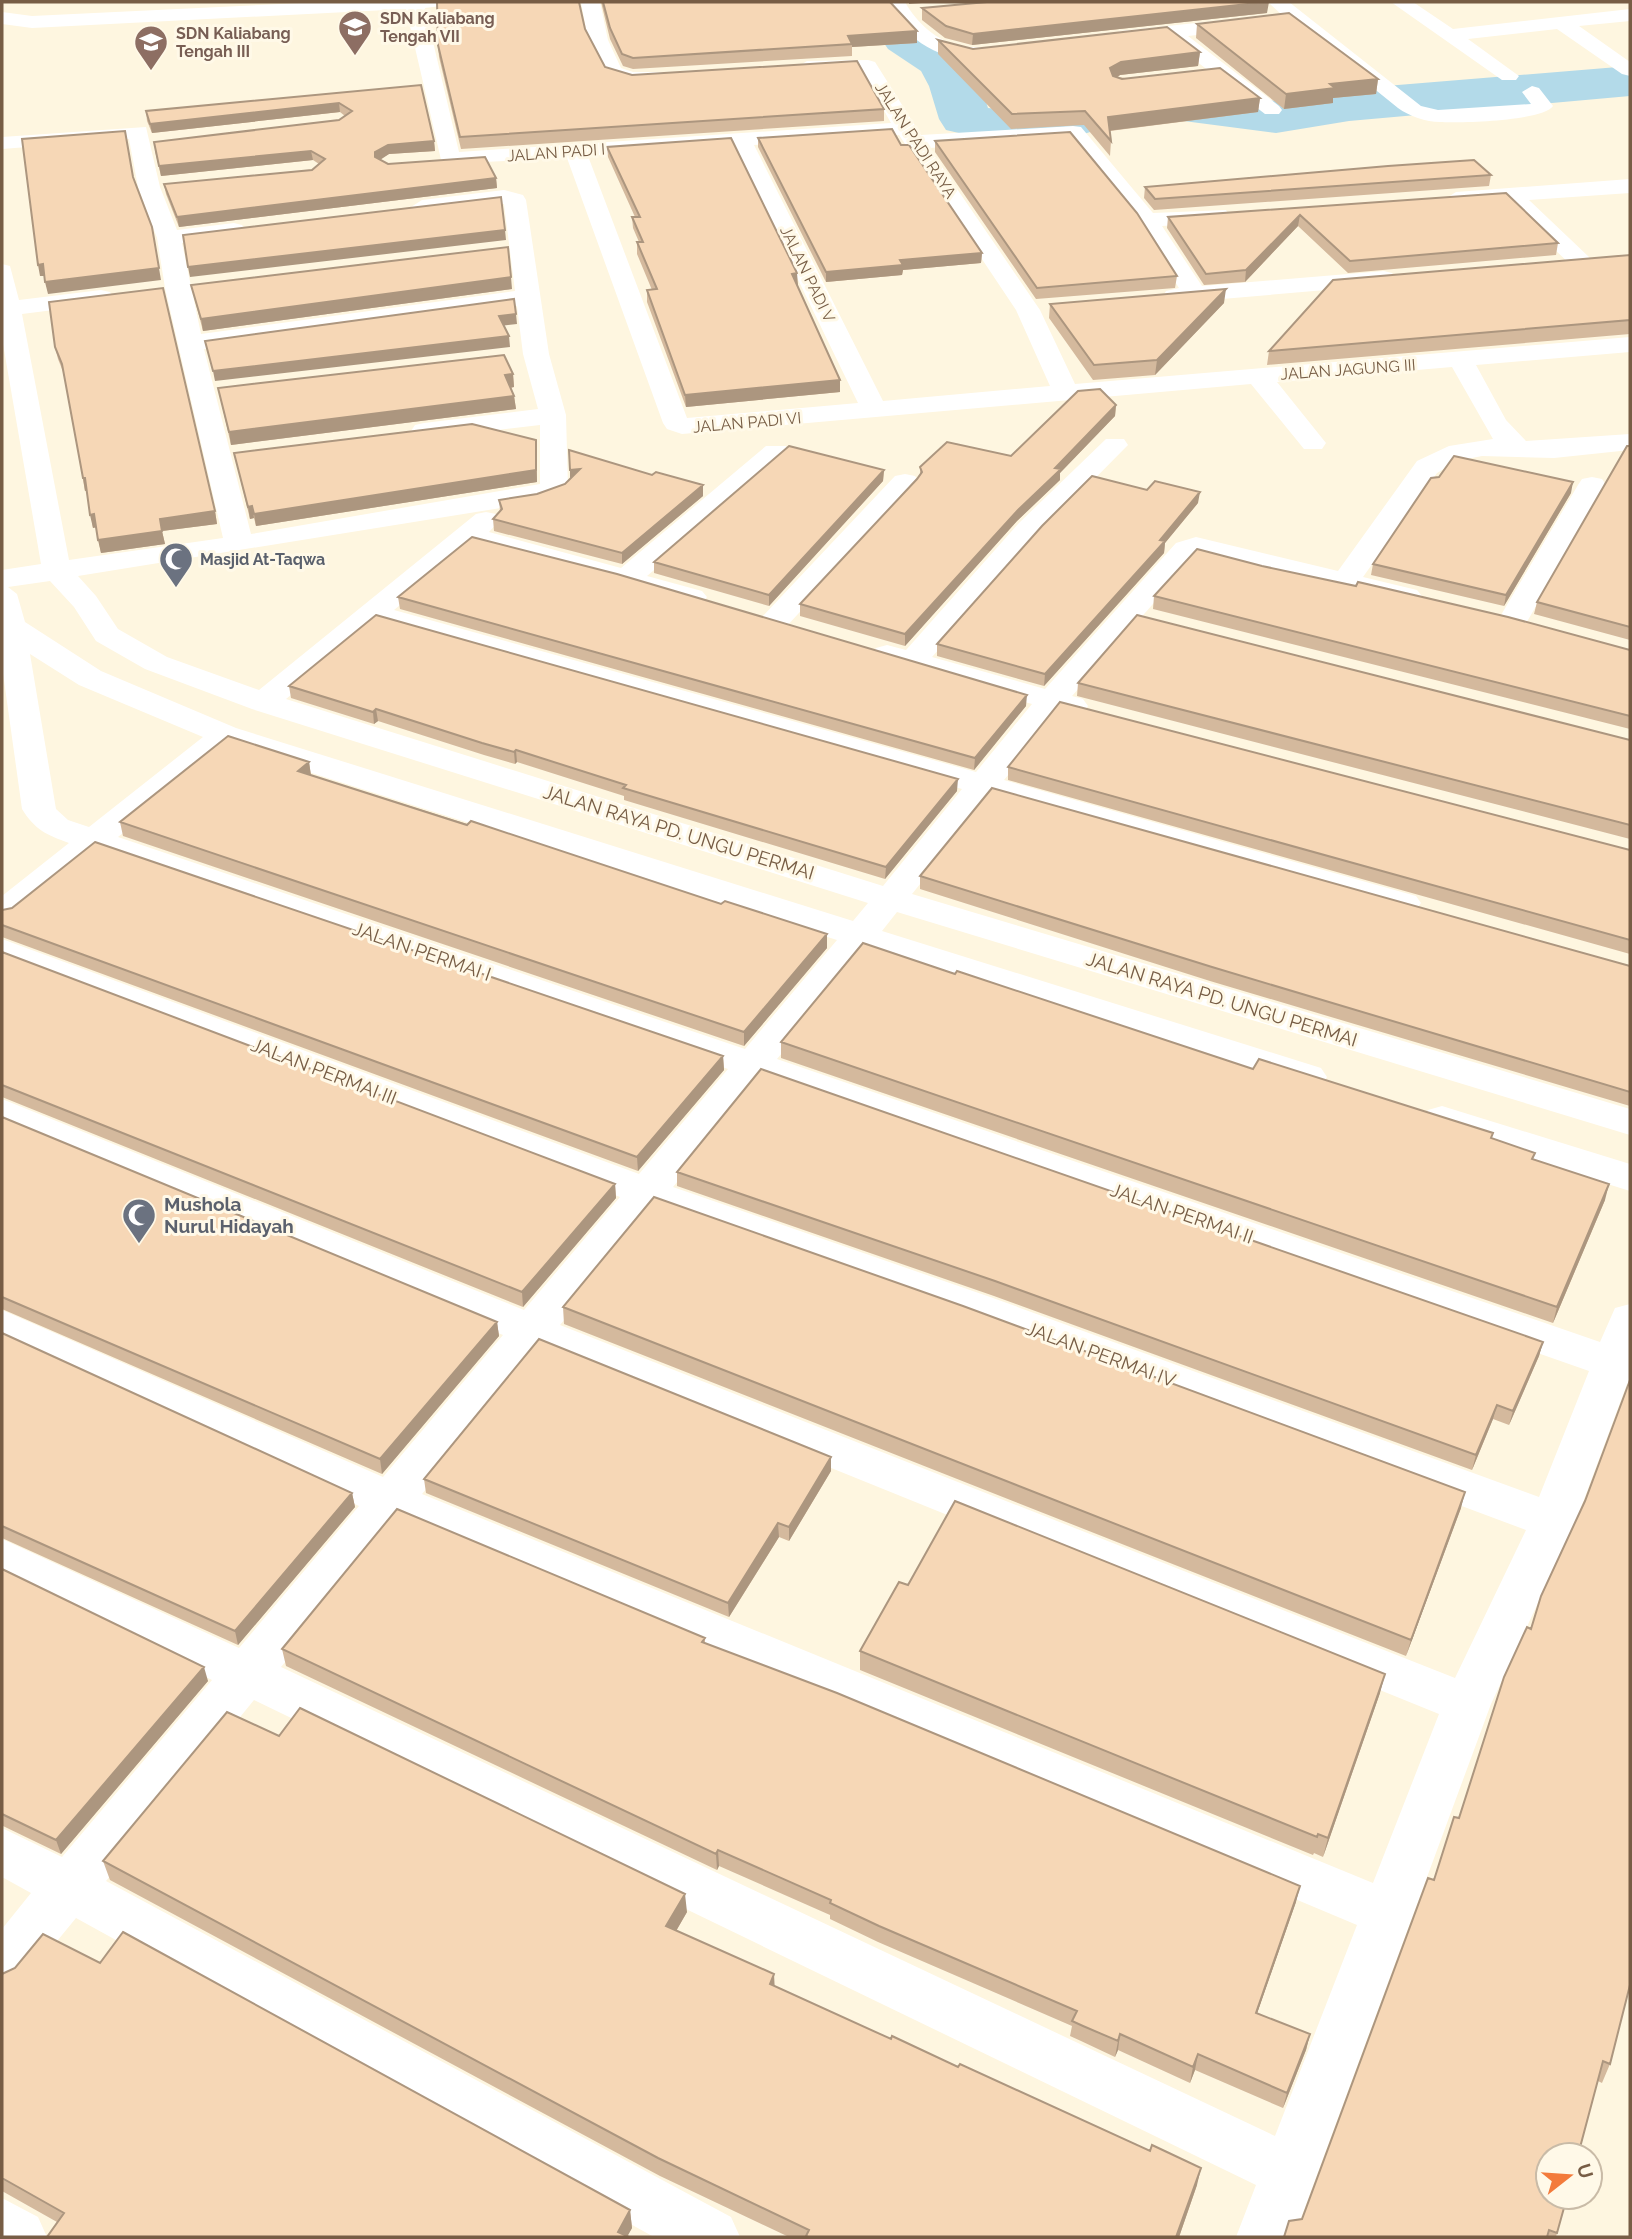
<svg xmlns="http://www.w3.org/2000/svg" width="1632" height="2239" font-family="Raleway,sans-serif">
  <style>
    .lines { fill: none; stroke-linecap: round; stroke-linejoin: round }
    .river { fill: #b3dae9; fill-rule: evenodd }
    .street { fill: #fff; fill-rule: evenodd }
    .wall { fill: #d4b99d }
    .shaded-wall { fill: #ac967f }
    .building { fill: #f6d7b6; stroke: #ac967f; stroke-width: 2 }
    .labels { text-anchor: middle; stroke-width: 6; stroke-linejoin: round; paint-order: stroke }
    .far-education-label { font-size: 16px; font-weight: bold; fill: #785e54; stroke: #fff9e8; text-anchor: start }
    .far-street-label { font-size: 16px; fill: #775d45; stroke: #fff9e8 }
    .far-worship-label { font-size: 16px; font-weight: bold; fill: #5b616d; stroke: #fff9e8; text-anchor: start }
    .street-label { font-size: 19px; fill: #775d45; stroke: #fff9e8 }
    .worship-label { font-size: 19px; font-weight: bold; fill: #5b616d; stroke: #fff9e8; text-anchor: start }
  </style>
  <rect width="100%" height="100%" fill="#fef6e0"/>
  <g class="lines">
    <path class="river" d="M856 2H904L922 29 959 51 981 86 988 108 1027 112 1052 110 1142 86 1181 88 1276 101 1349 89 1630 66V96L1349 121 1276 133 1153 117 1133 118 1084 134 1040 143H1002L946 130 939 119 929 86 921 71 888 49Z"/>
    <path class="street" d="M323 2H443L441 6 425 8 459 152 891 123 862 72 807 73 797 67 807 61 868 60 875 62 921 135 1073 126 1081 127 1153 213 1226 210 1229 215 1218 222 1162 226 1202 286 1384 271 1392 273 1396 278 1392 283 1384 285 1175 303 1166 301 1163 296 1166 291 1179 288 1138 224 1067 139 929 148 1040 310 1075 384 1630 337V352L1476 365 1506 420 1526 441 1630 434V450L1554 458 1482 456 1457 461 1437 473 1363 577 1417 590 1422 596 1417 602 1407 605 1196 555 1072 696 1083 699 1088 706 1083 713 1072 715 1059 712 1004 780 1416 896 1421 903 1416 910 1404 913 1392 910 990 797 912 894 1630 1109V1135L897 912 882 931 1321 1068 1327 1077 1321 1086 1308 1089 1295 1086 867 950 777 1059 1600 1342 1615 1308 1630 1304V1385L1627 1384 1576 1521 1491 1704 1294 2237H1236L1256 2185 254 1700 106 1881 731 2217 740 2237H654L76 1918 21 1985 2 1993V1929L31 1893 2 1877V1828L62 1857 212 1680 2 1578V1539L239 1648 359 1506 2 1343V1310L383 1477 503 1335 2 1127V1099L524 1310 620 1197 2 962V939L639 1174 728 1069 98 853 14 920 2 924V896L69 843C47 835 35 830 22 809L2 666V570L41 564 2 338V264L10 266 19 300 101 290 110 292 113 297 110 302 101 304 22 314 69 560 223 538 165 288 157 238 138 187 129 139 2 149V137L146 127 160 187 177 230 234 223 242 225 246 230 242 235 234 237 182 243 201 334 515 291 504 204 422 214 411 207 422 200 504 190 523 195 526 200 549 354 566 415 568 488 564 494 538 502 78 576 96 596 118 629 167 657 259 690 476 514 486 512 496 514 500 520 489 532 621 568 766 446H786L789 452 786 458 647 576 702 591 707 597 702 603 692 606 682 603 473 545 394 610 976 772 1032 704 876 660 872 654 876 648 887 645 906 650 1019 523 1106 439H1124L1128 445 1039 535 932 657 1045 689 1176 543 1196 537 1338 571 1417 461 1449 446 1493 439 1452 367 1277 382 1326 443 1322 449H1304L1251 384 682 434 667 429 663 423 567 158 442 164 406 9 32 28 2 24V12L32 16ZM899 135 1016 310 1050 386 883 401 754 145ZM733 146 858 403 687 418 588 156ZM517 306 523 354 538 409 424 423 415 425 411 431 415 437 424 439 540 425V484L251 534 204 349ZM50 581 74 607 96 641 145 669 252 709 868 903 853 921 236 728 101 671 25 622 17 594 8 587ZM377 624 962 789 883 886 286 699ZM30 654 79 685 203 737 89 827 68 820 56 809ZM230 747 837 940 745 1049 118 837ZM760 1080 1589 1371 1539 1497 993 1298 673 1187ZM654 1210 963 1320 1526 1530 1455 1678 560 1325ZM540 1350 1439 1714 1373 1883 422 1494ZM399 1523 1357 1925 1275 2136 281 1667Z
      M581 2H600L608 40 621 68 633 72H667L670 76 667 80 632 84 606 76 588 40Z
      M887 2H905C917 23 936 41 961 46 972 48 983 46 994 49L997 53 994 57C950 68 904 42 887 2Z
      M1289 2 1421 106 1438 110 1531 104 1522 92 1532 86 1539 88 1553 106C1543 121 1460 123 1440 122 1426 122 1409 116 1398 108L1294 24 1188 36 1279 106 1282 110 1279 114H1265L1166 38 1120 43 1110 37 1120 31 1281 14 1269 3Z
      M1391 2H1413L1453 29 1630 9V21L1579 26 1630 62V76L1622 74 1557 29 1468 39 1519 76 1516 80H1502Z
      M1630 179V193L1529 200 1589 257 1593 262 1589 267H1573L1505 202 1456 206 1445 199 1456 192Z
      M905 474 915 476 919 482 915 488 785 628 774 631 763 628 759 622 763 616 895 476Z
      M1592 477 1602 479 1606 485 1528 620 1524 626 1513 629 1502 626 1498 620 1578 485 1582 479Z
      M1442 1106 1630 1164V1191L1428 1128 1423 1119 1428 1110Z
      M2 2198 38 2217 47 2237H2Z"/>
  </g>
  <path class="wall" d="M601 2H890L917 43 852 47V56L633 69 623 66 610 39Z
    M922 8 1267 13 972 45 945 38 922 20Z
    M1197 24 1378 79 1376 94 1333 98V103L1284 109 1196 38Z
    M585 29 605 67 632 75 884 109V121L461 149 439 57 438 45Z
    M938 40 973 49 1200 52 1198 66 1120 75 1118 77 1260 98 1258 112 1110 131 1111 141 1110 156 1084 125 1011 129 938 54Z
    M421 85 434 141 435 151 389 154 380 159 388 164 496 178 497 188 179 227 166 194 164 184 312 170 319 164 313 160 161 176 155 151 339 120 345 116 340 112 152 133 147 121 146 111Z
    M758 138 901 145 982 253 981 263 903 270 902 275 826 282 758 147Z
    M935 141 1177 276 1175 288 1036 299 935 152Z
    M607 147 797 273V285L840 380V392L686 407 647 302V290H652L637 254V242H639L633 228 632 217H635L608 157Z
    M1491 175 1489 186 1154 210 1144 198 1145 187Z
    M1506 193 1558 243 1556 255 1348 273 1298 226 1245 282 1204 285 1167 228 1168 217Z
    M1630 255V334L1267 365 1269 351Z
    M191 285 512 289 203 331Z
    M1224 303 1155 375 1093 380 1049 318 1050 304Z
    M55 347 215 511 217 524 162 531 165 544 101 553 96 527 93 528 87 491H85L64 374 58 359Z
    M513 374 514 387 511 388 514 396 516 409 231 445 218 388Z
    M1116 405 1115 416 1060 473V480L1017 521 905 646 800 616V604L917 479 920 475V467L1011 456Z
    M536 440 537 482 256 526 254 518 250 519 234 453Z
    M1630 446V640L1534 614 1537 602Z
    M884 470 883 481 769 606 654 573V562Z
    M652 475 703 485V496L622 564 494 531 493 519 500 511 499 500Z
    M1571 493 1504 606 1371 575 1373 564Z
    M1198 503 1165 543 1164 553 1044 686 937 656V644Z
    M1262 566 1630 650V729L1153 609 1154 596Z
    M398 597 1026 706 974 770 400 609Z
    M1078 683 1630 740V839L1077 696Z
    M289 686 957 791 885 879 624 800V796L517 762 515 764 484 755 378 721 374 724 291 698Z
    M309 762 311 775 721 904 827 934V948L744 1046 123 836 120 822Z
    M1008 767 1630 850V954L1008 780Z
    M920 876 1630 966V1106L1210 981 920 889Z
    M2 910 723 1056 724 1070 638 1171 2 937Z
    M2 952 615 1184 616 1198 523 1307 2 1097Z
    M781 1042 1253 1069 1492 1138 1533 1159 1605 1200 1553 1323 781 1058Z
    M2 1117 497 1322 499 1336 382 1474 2 1309Z
    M677 1172 1543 1342 1539 1356 1509 1425 1493 1419 1472 1470 994 1296 677 1186Z
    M563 1307 1461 1508 1406 1656 564 1324Z
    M2 1333 352 1493 355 1507 238 1645 2 1538Z
    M831 1471 789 1541 779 1537 729 1617 426 1493 424 1479Z
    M2 1569 208 1681 61 1854 3 1826 2 1827Z
    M908 1585 1380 1693 1323 1857 1314 1853 1313 1855 860 1670V1651Z
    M705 1638V1643L1296 1902 1257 2013 1310 2034 1306 2050 1283 2108 1195 2070 1190 2083 1118 2050 1115 2057 1081 2041 1070 2036 1072 2026 878 1942 830 1919V1915L719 1866 717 1870 286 1666 282 1649Z
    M279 1736 687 1912 676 1931 775 1986 1197 2185 1179 2237H789L660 2176 110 1880 103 1861Z
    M1428 1878 1610 2064 1602 2083 1598 2081 1557 2233 1556 2237H1284L1302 2219Z
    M100 1963 630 2210 632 2228 627 2236 57 2222 2 2191V1974Z"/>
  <path class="shaded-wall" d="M909 2H935L909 4Z
    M1269 2 1267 13 972 45 973 34Z
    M917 31V43L852 47V44L848 36Z
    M1200 52 1198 66 1120 75 1109 82 1110 68 1121 62Z
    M1378 79 1376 94 1333 98V103L1284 109 1286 94 1330 84Z
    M1260 98 1258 112 1107 131 1108 117Z
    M339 103 340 112 152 133 150 124Z
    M434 141 435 151 389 154 377 162 375 152 388 145Z
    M311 151 313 160 161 176 159 166Z
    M496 178 497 188 179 227 177 217Z
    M1300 215 1298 226 1245 282 1246 270Z
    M152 227 161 280 48 294 45 282Z
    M505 230 506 240 190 277 188 267Z
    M982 253 981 263 903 270 902 275 826 282V272L900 260Z
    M43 264 45 276H40L38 265Z
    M797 273 798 285H792V274Z
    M511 277 512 289 203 331 201 319Z
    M1226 289 1224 303 1155 375 1157 360Z
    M516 314 517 324 500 326 499 316Z
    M509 336 510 347 215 381 213 371Z
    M513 374 514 387 506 388 505 375Z
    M840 380V392L686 407 685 395Z
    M514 396 516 409 231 445 229 432Z
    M1116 405 1115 416 1060 473V480L1017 521 905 646V634L1055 468Z
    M536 440 537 482 256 526 254 514Z
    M580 469 570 481V470Z
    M884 470 883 481 769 606V595Z
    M83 478H85L88 490 85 491Z
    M1573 482 1571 493 1504 606 1506 595Z
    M703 485V496L622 564V553Z
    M1200 492 1198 503 1165 543 1164 553 1044 686 1045 674Z
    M252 506 254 518 250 519 248 507Z
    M215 511 217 524 162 531 165 544 101 553 98 540 160 519Z
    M94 514 97 527 93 528 90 515Z
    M1027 695 1026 706 974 770 975 758Z
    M376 709 378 721 374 724 373 712Z
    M516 750 517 762 515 764 514 752Z
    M309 762 311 776 298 771Z
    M958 779 957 791 885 879 886 867Z
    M827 934V948L744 1046V1032Z
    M723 1056 724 1070 638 1171 637 1157Z
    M615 1184 616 1198 523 1307 522 1292Z
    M1609 1184 1605 1200 1553 1323 1557 1307Z
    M497 1322 499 1336 382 1474 380 1459Z
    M1543 1342 1539 1356 1509 1425 1513 1411Z
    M1497 1405 1493 1419 1472 1470 1476 1455Z
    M831 1457V1471L789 1541V1527Z
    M1465 1492 1461 1508 1406 1656 1411 1640Z
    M352 1493 355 1507 238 1645 235 1631Z
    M778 1523 779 1537 729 1617 728 1603Z
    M204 1667 208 1681 61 1854 56 1840Z
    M1385 1674 1380 1693 1323 1857 1328 1838Z
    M718 1850 719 1866 717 1870 716 1854Z
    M1300 1886 1296 1902 1252 2028 1256 2013Z
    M685 1894 687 1912 668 1945 666 1926Z
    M774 1974 775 1993 770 1984Z
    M1120 2034 1118 2050 1115 2057 1118 2041Z
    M1310 2034 1306 2050 1283 2108 1287 2093Z
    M1198 2054 1195 2070 1190 2083 1193 2067Z
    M1201 2168 1197 2185 1179 2237H1176Z
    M630 2210 632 2228 627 2237 618 2232Z"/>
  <path class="building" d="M437 2H579L585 29 605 67 632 75 857 61 884 109 460 137 438 45Z
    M603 2H890L917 31 848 36 852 44 633 58 622 54 610 28Z
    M987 2H1266L973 34 946 26 922 8Z
    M1289 13 1378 79 1330 84 1335 88 1286 94 1197 24Z
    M1167 27 1200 52 1121 62 1110 68 1113 76 1122 79 1220 68 1260 98 1108 117 1111 141 1085 111 1012 114 938 40 973 49Z
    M421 85 434 141 388 145 375 152V157L388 164 485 157 496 178 177 217 164 184 312 170 325 159 311 151 159 166 154 142 339 120 352 111 339 103 150 124 146 111Z
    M892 129 901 145H909L982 253 900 260 903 265 826 272 758 138Z
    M125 131 133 177 152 227 159 268 45 282 43 264 38 265 22 139Z
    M1070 132 1137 213 1177 276 1037 288 935 141Z
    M731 138 797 273 792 274 840 380 685 395 647 290 657 289 637 242H643L632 217H640L607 147Z
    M1474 160 1491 175 1155 199 1145 187 1388 166Z
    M1506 193 1558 243 1350 261 1300 215 1246 270 1206 274 1168 217Z
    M501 197 505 230 188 267 183 235Z
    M508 247 511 277 201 319 191 285Z
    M1630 255V320L1269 351 1333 280Z
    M163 288 215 511 160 519 162 531 98 540 94 514 90 515 85 478H83L62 364 55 347 49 302Z
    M1226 289 1157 360 1094 365 1050 304Z
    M514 299 516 314 499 316 509 336 213 371 205 341Z
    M504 355 513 374 505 375 514 396 229 432 218 388Z
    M1100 389 1116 405 1055 468 1061 469 1018 510 905 634 800 604 917 479 922 472 920 467 947 442 1011 456 1078 391Z
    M472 424 536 440V470L254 514 252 506 248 507 234 453Z
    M789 446 884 470 769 595 654 562Z
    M1627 446H1630V627L1537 602Z
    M569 450 652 475 656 472 703 485 622 553 493 519 502 509 499 500 537 494 565 484 580 469 570 470Z
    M1454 456 1573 482 1506 595 1373 564 1431 478 1439 477Z
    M1092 476 1147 490 1155 481 1200 492 1160 540 1165 541 1045 674 937 644 1042 526Z
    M472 537 617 574 1027 695 975 758 398 597Z
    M1197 549 1262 566 1356 586 1358 582 1508 617 1630 650V716L1154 596Z
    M376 615 958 779 886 867 623 788 626 785 516 750 514 752 482 743 376 709 373 712 289 686Z
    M1137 615 1630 740V825L1078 683Z
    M1060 702 1630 850V940L1008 767Z
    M228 736 309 762 298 771 467 825 471 821 721 904 725 901 827 934 744 1032 120 822Z
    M992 788 1630 966V1092L1212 967 920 876Z
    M95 842 723 1056 637 1157 2 925V910L12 908Z
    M863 943 955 974 957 971 1253 1069 1259 1059 1493 1133 1491 1138 1535 1153 1532 1159 1609 1184 1557 1307 781 1042Z
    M2 952 615 1184 522 1292 2 1085Z
    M761 1069 1543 1342 1513 1411 1497 1405 1476 1455 995 1281 677 1172Z
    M2 1117 497 1322 380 1459 2 1297Z
    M654 1197 963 1306 1465 1492 1411 1640 563 1307Z
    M2 1333 352 1493 235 1631 2 1526Z
    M539 1339 831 1457 789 1527 778 1523 728 1603 424 1479Z
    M1630 1380V1985L1610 2064 1603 2061 1578 2155H1548V2197H1567L1557 2233 1549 2230 1547 2237H1284L1289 2221 1302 2219 1428 1878 1434 1880 1454 1817 1459 1818 1504 1677 1527 1627 1531 1629 1541 1596 1585 1501Z
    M955 1501 1385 1674 1328 1838 1318 1834 1317 1837 860 1651 899 1582 908 1585Z
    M397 1509 705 1638 702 1642 837 1693 1300 1886 1256 2013 1310 2034 1287 2093 1198 2054 1193 2067 1120 2034 1118 2041 1083 2026 1072 2021 1077 2011 879 1926 830 1903 831 1900 718 1850 716 1854 282 1649Z
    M2 1569 204 1667 56 1840 2 1814Z
    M300 1708 685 1894 666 1926 774 1974 770 1984 891 2039 892 2036 958 2067 960 2064 1150 2151 1152 2145 1201 2168 1176 2237H808L806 2236 809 2230 658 2158 103 1861 227 1712 279 1736Z
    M123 1932 630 2210 618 2232 629 2237H47L64 2213 2 2178V1974L15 1968 43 1934 100 1963Z"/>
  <defs>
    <g id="school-pin" transform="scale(1.75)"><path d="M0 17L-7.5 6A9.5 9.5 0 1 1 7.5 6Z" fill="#8d6e63" stroke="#fff9e8"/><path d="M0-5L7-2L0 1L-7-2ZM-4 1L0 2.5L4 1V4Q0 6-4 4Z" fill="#fff"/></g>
    <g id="mosque-pin" transform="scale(1.75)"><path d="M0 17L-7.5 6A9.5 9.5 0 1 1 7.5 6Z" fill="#6b7280" stroke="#fff9e8"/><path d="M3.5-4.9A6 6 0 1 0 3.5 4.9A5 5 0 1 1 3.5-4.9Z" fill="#fff"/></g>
  </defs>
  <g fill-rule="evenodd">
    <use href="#school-pin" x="355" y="27"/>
    <use href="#school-pin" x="151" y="42"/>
    <use href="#mosque-pin" x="176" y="559"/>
    <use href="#mosque-pin" x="139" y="1215"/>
  </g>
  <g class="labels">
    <g class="far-education-label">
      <text x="380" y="24">SDN Kaliabang<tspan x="380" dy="18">Tengah VII</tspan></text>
      <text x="176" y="39">SDN Kaliabang<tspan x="176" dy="18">Tengah III</tspan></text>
    </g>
    <g class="far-street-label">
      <text transform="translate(916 140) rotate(57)" y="6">JALAN PADI RAYA</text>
      <text transform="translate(556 152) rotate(-4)" y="6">JALAN PADI I</text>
      <text transform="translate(808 274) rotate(64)" y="6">JALAN PADI V</text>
      <text transform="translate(1348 369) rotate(-4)" y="6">JALAN JAGUNG III</text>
      <text transform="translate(747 422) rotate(-5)" y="6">JALAN PADI VI</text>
    </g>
    <g class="far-worship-label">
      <text x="200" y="565">Masjid At-Taqwa</text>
    </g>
    <g class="street-label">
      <text transform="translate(679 832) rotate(17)" y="7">JALAN RAYA PD. UNGU PERMAI</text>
      <text transform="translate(422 951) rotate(19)" y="7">JALAN PERMAI I</text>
      <text transform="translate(1222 999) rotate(17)" y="7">JALAN RAYA PD. UNGU PERMAI</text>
      <text transform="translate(324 1071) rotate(21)" y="7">JALAN PERMAI III</text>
      <text transform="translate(1182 1213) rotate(19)" y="7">JALAN PERMAI II</text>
      <text transform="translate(1101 1354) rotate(20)" y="7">JALAN PERMAI IV</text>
    </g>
    <g class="worship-label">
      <text x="164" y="1211">Mushola<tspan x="164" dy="22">Nurul Hidayah</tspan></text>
    </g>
  </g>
  <rect width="1632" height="2239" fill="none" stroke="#775d45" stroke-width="7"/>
  <g transform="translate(1569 2176) rotate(73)"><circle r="33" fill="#fff9e8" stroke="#c9bba7" stroke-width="2"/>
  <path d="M0-5L12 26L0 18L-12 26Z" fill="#f37b3b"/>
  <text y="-10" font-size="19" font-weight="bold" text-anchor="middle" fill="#775d45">U</text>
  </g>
</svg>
